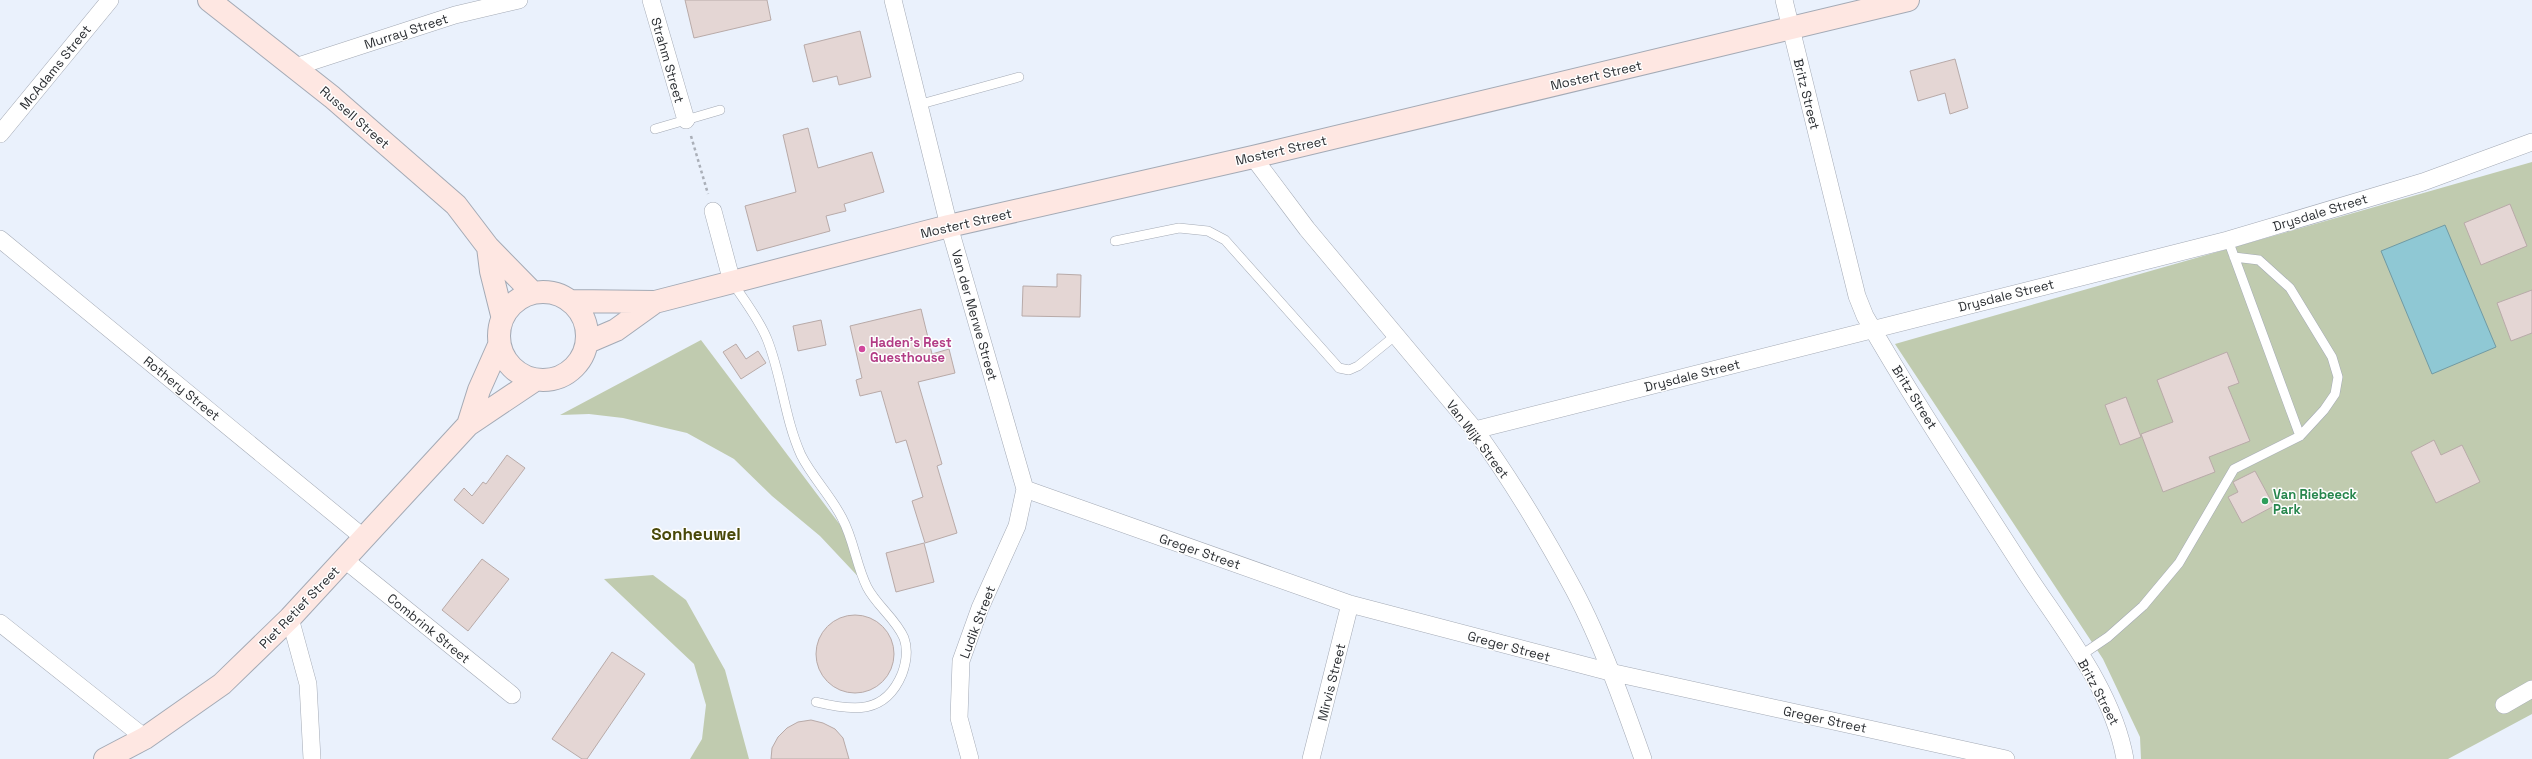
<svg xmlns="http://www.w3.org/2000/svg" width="2532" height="759" font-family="'Space Grotesk',sans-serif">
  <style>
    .green { fill: #c0cbaf }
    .water { fill: #8fc8d4; stroke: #719aa3 }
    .building { fill: #e4d6d4; stroke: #b8aaa8 }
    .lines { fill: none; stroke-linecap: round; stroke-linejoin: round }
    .lane-casing { stroke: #a4aab5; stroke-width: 10 }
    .street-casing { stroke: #a4aab5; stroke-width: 18 }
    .secondary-casing { stroke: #a4aab5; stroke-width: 24 }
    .path { stroke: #aaafb8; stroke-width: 2.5; stroke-dasharray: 3 3; stroke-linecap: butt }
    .lane { stroke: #fff; stroke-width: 9 }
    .street { stroke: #fff; stroke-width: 17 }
    .secondary { stroke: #fee7e2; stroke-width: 22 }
    .hotel-dot { fill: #d1479c; stroke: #fefefe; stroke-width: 1.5 }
    .leisure-dot { fill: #2e9e5b; stroke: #fefefe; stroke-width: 1.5 }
    .labels { text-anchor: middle; stroke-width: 3; stroke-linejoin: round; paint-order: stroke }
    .street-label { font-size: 13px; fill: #2b2e32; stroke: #fefefe }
    .hotel-label { font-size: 13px; font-weight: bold; fill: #b23c85; stroke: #fefefe; text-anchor: start }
    .leisure-label { font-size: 13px; font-weight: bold; fill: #27864d; stroke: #fefefe; text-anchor: start }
    .district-label { font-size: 17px; font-weight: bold; fill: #494808; stroke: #fefefe }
  </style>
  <rect width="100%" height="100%" fill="#eaf1fc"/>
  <path class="green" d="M2532 162V714L2448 759H2141L2140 737 2103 659 1895 344Z
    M701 340 853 542 866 585 820 536 772 496 734 459 687 433 623 418 589 414 560 415Z
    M653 575 686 600 725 670 749 759H690L702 739 706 705 694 664 604 579Z"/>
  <path class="water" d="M2445 225 2496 347 2432 374 2381 251Z"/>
  <path class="building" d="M685 0H767L771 20 694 38Z
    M860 31 871 77 839 85 837 76 813 82 804 45Z
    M1955 59 1968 108 1950 114 1945 93 1918 101 1910 71Z
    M808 128 818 168 872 152 884 192 844 204 846 211 826 216 830 231 757 251 745 206 796 192 783 135Z
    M2510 204 2527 246 2481 265 2464 223Z
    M1057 274 1081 275 1080 317 1022 316 1023 286 1057 287Z
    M2532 290V333L2511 341 2497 303Z
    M921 309 932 354 949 349 955 373 918 382 942 464 937 466 957 533 925 543 912 501 923 497 906 440 896 443 881 391 860 396 856 380 862 378 850 326Z
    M821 320 826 345 798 351 793 326Z
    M736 344 746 359 758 351 766 363 741 379 723 352Z
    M2227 352 2239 383 2228 387 2250 441 2209 457 2215 472 2163 492 2141 434 2173 422 2157 380Z
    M2126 397 2141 437 2120 445 2105 405Z
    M2434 440 2441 455 2462 445 2480 482 2436 503 2411 452Z
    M507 455 525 468 483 524 454 500 464 488 472 496 483 482 486 484Z
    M2255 471 2274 506 2242 523 2228 497 2238 492 2233 482Z
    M924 543 934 582 896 592 886 553Z
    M482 559 509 579 468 631 442 610Z
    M816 654a39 39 0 1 1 78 0a39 39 0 1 1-78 0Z
    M612 652 645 674 587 759H582L552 739Z
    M811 720 823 723 835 729 843 738 849 759H771L772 748 778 737 787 728 798 722Z"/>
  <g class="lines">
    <g class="lane-casing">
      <path id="lane" d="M921 104 1019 77
        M655 129 720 110
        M2228 240 2300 436
        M1115 241 1179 228 1208 231 1225 240 1339 368 1349 370 1358 366 1396 335
        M732 282C744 300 759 319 767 339 782 376 784 417 801 455 812 477 831 496 842 518 854 540 856 565 867 587 876 605 896 619 904 638 908 649 906 663 902 674 885 715 853 711 816 702
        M2080 656 2108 637 2143 606 2179 563 2234 469 2300 436 2324 410 2335 394 2338 377 2332 357 2290 288 2259 260 2234 257"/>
    </g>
    <g class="street-casing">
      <path id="street" d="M651 0 686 120
        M893 0 949 226 1025 489 1017 526 980 608 961 661 959 718 970 759
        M1784 0 1857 296 1865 316C1916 405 1973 490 2028 576 2065 632 2113 691 2125 759
        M295 67 455 15 519 0
        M0 134 110 0
        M1253 157 1307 229 1475 430C1512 481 1545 536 1574 590 1601 641 1624 705 1643 759
        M713 211 732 282
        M0 239 364 538
        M1475 430 2228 240 2423 182 2532 142
        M1025 489 1350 604 1610 672 2006 759
        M345 560 512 695
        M290 618 308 684 312 759
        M0 623 145 738
        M2504 705 2532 689
        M1311 759 1350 604"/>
    </g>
    <g class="secondary-casing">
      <path id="secondary" d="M209 0 332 97 456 205 488 247 533 293
        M488 247 491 271 502 315
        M499 336a44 44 0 1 1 88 0a44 44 0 1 1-88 0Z
        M572 301 655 302 949 226 1253 157 1908 0
        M588 342 616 330 655 302
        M468 425 479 390 499 345
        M105 759 145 738 222 684 290 618 468 425 535 380"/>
    </g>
    <path class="path" d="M691 136 708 194"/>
    <use href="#lane" class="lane"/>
    <use href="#street" class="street"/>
    <use href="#secondary" class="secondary"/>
  </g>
  <circle class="hotel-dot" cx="862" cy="349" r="4"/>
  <circle class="leisure-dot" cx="2265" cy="501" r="4"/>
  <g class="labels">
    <g class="street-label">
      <text transform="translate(406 31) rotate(-18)" y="5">Murray Street</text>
      <text transform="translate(668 60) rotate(74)" y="5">Strahm Street</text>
      <text transform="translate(55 67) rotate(-51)" y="5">McAdams Street</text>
      <text transform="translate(1596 75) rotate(-13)" y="5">Mostert Street</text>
      <text transform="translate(1807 94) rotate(76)" y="5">Britz Street</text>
      <text transform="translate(355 117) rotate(41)" y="5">Russell Street</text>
      <text transform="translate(1281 150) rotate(-13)" y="5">Mostert Street</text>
      <text transform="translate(2320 212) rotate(-17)" y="5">Drysdale Street</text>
      <text transform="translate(966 223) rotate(-13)" y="5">Mostert Street</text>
      <text transform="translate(2006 295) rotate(-14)" y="5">Drysdale Street</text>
      <text transform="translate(975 315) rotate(74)" y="5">Van der Merwe Street</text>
      <text transform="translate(1692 375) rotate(-14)" y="5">Drysdale Street</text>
      <text transform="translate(182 388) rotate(39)" y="5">Rothery Street</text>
      <text transform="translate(1915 397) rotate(58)" y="5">Britz Street</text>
      <text transform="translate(1478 439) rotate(53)" y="5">Van Wijk Street</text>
      <text transform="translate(1200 551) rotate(19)" y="5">Greger Street</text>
      <text transform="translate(299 607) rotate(-46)" y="5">Piet Retief Street</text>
      <text transform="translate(977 622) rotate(-69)" y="5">Ludik Street</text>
      <text transform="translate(429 628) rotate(39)" y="5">Combrink Street</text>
      <text transform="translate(1509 646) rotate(15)" y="5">Greger Street</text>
      <text transform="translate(1331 682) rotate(-76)" y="5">Mirvis Street</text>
      <text transform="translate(2099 692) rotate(62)" y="5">Britz Street</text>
      <text transform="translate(1825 719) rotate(12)" y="5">Greger Street</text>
    </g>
    <g class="hotel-label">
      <text x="870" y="347">Haden's Rest<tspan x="870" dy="15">Guesthouse</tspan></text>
    </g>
    <g class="leisure-label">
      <text x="2273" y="499">Van Riebeeck<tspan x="2273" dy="15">Park</tspan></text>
    </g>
    <g class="district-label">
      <text x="696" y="540">Sonheuwel</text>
    </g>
  </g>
</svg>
